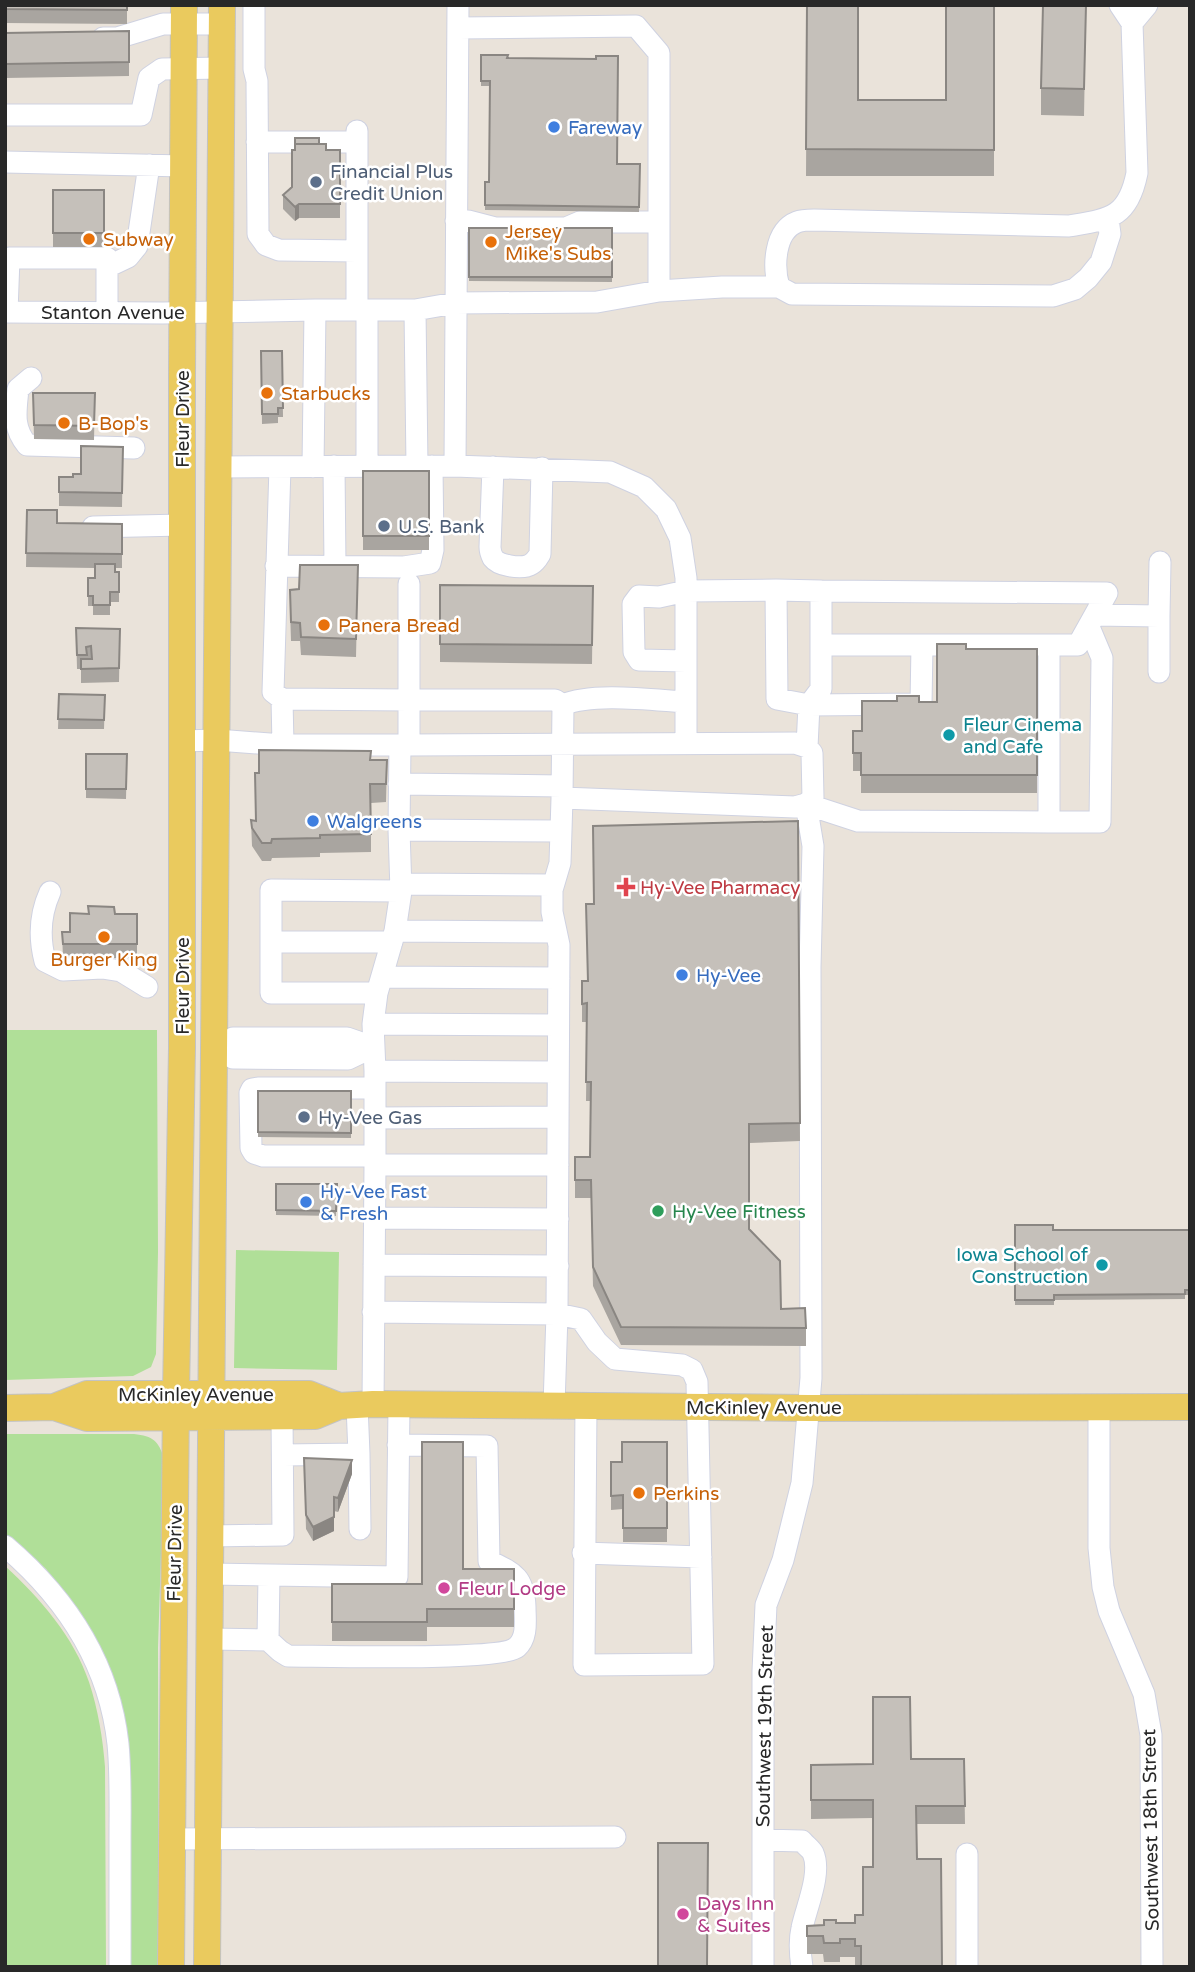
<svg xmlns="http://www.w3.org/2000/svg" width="1195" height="1972" font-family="'Varela Round',sans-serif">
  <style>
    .green { fill: #b0df98 }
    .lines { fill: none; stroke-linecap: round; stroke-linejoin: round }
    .minor-casing { stroke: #cfd2e1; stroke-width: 23 }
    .major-casing { stroke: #c3c3c3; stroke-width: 28 }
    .minor { stroke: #fff; stroke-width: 21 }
    .major { stroke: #eaca5e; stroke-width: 26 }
    .wall { fill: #a9a5a0 }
    .shaded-wall { fill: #8a8682 }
    .building { fill: #c5c0ba; stroke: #8a8682; stroke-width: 2 }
    .shop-dot { fill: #3f7fe0; stroke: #fff; stroke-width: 2.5 }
    .service-dot { fill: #5c6f8a; stroke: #fff; stroke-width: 2.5 }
    .food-dot { fill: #e8710a; stroke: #fff; stroke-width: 2.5 }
    .culture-dot { fill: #0f9aa8; stroke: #fff; stroke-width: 2.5 }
    .health-dot { fill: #e0444e; stroke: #fff; stroke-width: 2.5 }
    .leisure-dot { fill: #2e9e5b; stroke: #fff; stroke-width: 2.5 }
    .hotel-dot { fill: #d1479c; stroke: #fff; stroke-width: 2.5 }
    .labels { text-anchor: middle; stroke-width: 5; stroke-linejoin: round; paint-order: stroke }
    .shop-label { font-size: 19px; fill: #366cbe; stroke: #fff; text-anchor: start }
    .service-label { font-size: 19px; fill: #4e5e75; stroke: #fff; text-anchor: start }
    .food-label { font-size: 19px; fill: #c56008; stroke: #fff; text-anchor: start }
    .street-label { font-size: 19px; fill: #282828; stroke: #fff }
    .culture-label { font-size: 19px; fill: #0d838f; stroke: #fff; text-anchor: start }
    .health-label { font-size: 19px; fill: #be3a42; stroke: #fff; text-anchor: start }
    .leisure-label { font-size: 19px; fill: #27864d; stroke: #fff; text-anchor: start }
    .hotel-label { font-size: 19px; fill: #b23c85; stroke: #fff; text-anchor: start }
  </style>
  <rect width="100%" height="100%" fill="#eae3da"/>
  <path class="green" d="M5 1030H157L158 1252 156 1354 151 1367 133 1376 5 1380Z
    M236 1250 339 1252 337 1370 234 1368Z
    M5 1434H134C153 1436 159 1441 164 1459L158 1648 159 1967H128V1840L88 1625 46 1569 5 1533Z
    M5 1566C40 1598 74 1637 89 1682 98 1709 103 1739 105 1767L106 1967H5Z"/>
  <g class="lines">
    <g class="minor-casing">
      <path id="minor" d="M254 5V69L257 81 258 234 266 245 279 250 357 251V310
        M1132 23 1147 5
        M458 28 636 26 659 53V291
        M103 38H117L163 24H222
        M5 115H141L149 78 162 69 222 68
        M257 142H357
        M5 162 184 166
        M1108 219 1110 234 1101 262 1088 278 1075 289 1053 296 792 294 779 287C773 267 774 231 797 222 802 220 809 220 814 220L1069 226C1110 219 1128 218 1137 173L1132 23 1120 5
        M456 221H468L495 228H566L580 222H659
        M357 251V131
        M107 267 128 257 137 246 149 165
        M415 310 417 466
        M5 312 163 313 315 310H415L455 303 597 302 659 291 722 287H779
        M7 312 9 258H107V312
        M31 378 18 389C16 411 12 427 27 445L134 448
        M334 466 335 566
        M367 466V310
        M455 466 610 472 644 487 666 509 680 538 686 578V744
        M219 467 455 466 458 5
        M313 467 315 310
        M493 467 490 547C490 550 492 556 493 558 499 566 519 568 527 566 534 564 537 559 540 554L542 468
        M93 527 182 525
        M276 566 404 567 430 563 433 550 432 466
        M409 584V700H555L563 705 562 798 795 807 806 804 813 798 812 753 807 747 795 743 409 745
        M821 591 1107 593 1078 645H821
        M1095 615 1159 616 1160 562
        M686 661 639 660 634 652 633 604 639 596 659 597 686 591 776 590
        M1159 672V616
        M282 699 409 700V745H283
        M563 705C592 692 653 700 686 702
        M182 741 217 740 283 745 282 699 273 692 280 467
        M807 747 809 705 821 689V591L776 590 777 699 809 705 921 704 922 645
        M399 784 562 786
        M562 798 560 863 552 890V912L559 945 557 1314 581 1319 597 1342 615 1359 682 1365 692 1370 697 1382 703 1664 584 1665 586 1406
        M1049 822H1100L1102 658 1089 627
        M399 830 560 831
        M401 884 553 885
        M50 892C40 914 39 938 45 961L63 970 102 968 121 971 147 987
        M395 931 556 932
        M271 942H392
        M382 977 559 978
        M377 993H271V890L401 891
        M373 1024 558 1025
        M233 1038H347L373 1047 348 1059 233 1058 225 1048Z
        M375 1071 558 1072
        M375 1088H258L252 1089 250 1093 251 1148 254 1153 263 1156H375
        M375 1118 558 1117
        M375 1165H558
        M375 1218 558 1219
        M374 1265 558 1266
        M373 1312 557 1314 554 1406
        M373 1404 375 1165V1071L373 1024 377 993 395 931 401 891 399 830 400 745
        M357 1405 359 1454
        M1099 1407V1548L1103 1587 1109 1611 1144 1694 1151 1735 1152 1967
        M283 1455 359 1454 360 1529
        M210 1536 283 1535 282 1416
        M5 1546C66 1598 109 1662 118 1744 121 1775 120 1807 120 1839 120 1882 120 1924 120 1967
        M583 1553 701 1557
        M210 1574 397 1577 399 1405
        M209 1639 268 1640 280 1651 288 1656C321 1656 501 1661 517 1647 528 1637 525 1620 525 1607 524 1577 514 1573 489 1561L487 1446 398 1445
        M268 1640 269 1575
        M171 1839 615 1837
        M763 1840 802 1841C805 1845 811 1849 813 1853 822 1873 806 1908 802 1928 799 1941 800 1954 802 1967
        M967 1854V1967
        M763 1967V1671L766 1605 783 1560 802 1483 811 1378 810 967 813 846 806 804 858 821 1049 822V645"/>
    </g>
    <g class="major-casing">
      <path id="major" d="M54 1407 87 1418 315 1416 339 1406 373 1404 809 1408 1190 1407
        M5 1408 54 1407 87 1394H309L339 1406
        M171 1967 176 1394 182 1048V378L184 5
        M207 1967 222 5"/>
    </g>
    <use href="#minor" class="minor"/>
    <use href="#major" class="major"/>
  </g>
  <path class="wall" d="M5 5H127V24L5 23Z
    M807 5 858 100H946L994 5V176H806Z
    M1086 5 1084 116 1041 115V88Z
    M129 31V76L5 78V33Z
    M481 55 507 58 617 164H640L639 212 485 210V182H489L490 86H481Z
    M319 144 326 150H340V218H299L295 221 283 209V195L292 187 295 150Z
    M53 190H104V247H53Z
    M469 228H612V282L469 281Z
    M261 351H282L283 417H278V423L262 424Z
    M33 393H95L94 440 34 439Z
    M123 447 122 507 59 506V477H73Z
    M363 471H429V550H363Z
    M27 510 57 523 122 524V568H115V572H119V602H110V615H93V606H88V578H95V568L26 567Z
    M358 565 356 657 301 655 300 641H291L290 609 299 589Z
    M440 585 593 586 592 664 440 662Z
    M76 628 120 629 119 682 81 683V669H77Z
    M966 649H1037V793H861V771H853V731H862L919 702H937Z
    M59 694 105 695 104 729H58Z
    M86 754H127L126 799 86 798Z
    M371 760H387L386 802 371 803V852L320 853V857L272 858 271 861H262L252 846 251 820 256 821Z
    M798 821 800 1141 749 1143V1229L781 1309 806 1328V1346L621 1345 593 1286 591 1198H575V1157H590L591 1101H586L587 1022H582V981H588L594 904Z
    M115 914H137V958H63L62 932H70Z
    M258 1091H351V1138L258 1137Z
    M276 1184H337L336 1216 276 1215Z
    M1015 1225 1053 1230H1190V1295H1185V1299L1054 1300V1305H1015Z
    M667 1442V1542H623V1509L611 1510V1462H622Z
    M304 1458 352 1474 338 1512 334 1511V1531L313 1541 306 1529Z
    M463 1569H514V1627H427V1641H332V1584H422Z
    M911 1759H964L965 1824H916L861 1965H855V1957H840V1962H824L823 1954H807V1926L855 1923 863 1915 873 1867V1818L811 1819V1765L873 1764Z"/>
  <path class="shaded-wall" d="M299 204V218L295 221V207Z
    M352 1460V1474L338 1512V1498Z
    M334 1517V1531L313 1541V1527Z"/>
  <path class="building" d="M5 5H127V10L5 9Z
    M807 5H858V100H946V5H994V150L806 149Z
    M1043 5H1086L1084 89 1041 88Z
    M129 31V62L5 64V33Z
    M481 55H508L507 58 596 59V56H618L617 164H640L639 207 485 205V182H489L490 81H481Z
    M295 138H319V144H295Z
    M295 144H326V150H340V204H299L295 207 283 195 292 187V150H295Z
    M53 190H104V233H53Z
    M469 228H612V277H469Z
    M261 351H282L283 408H278V414H262Z
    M33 393H95L94 426 34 425Z
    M81 446 123 447 122 493 59 492V477H73V474H81Z
    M363 471H429V536H363Z
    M27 510H57V523L122 524V554L26 553Z
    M1190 548V642H1189Z
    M95 564H115V572H119V592H110V605H93V596H88V578H95Z
    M300 565H358L356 639 301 637 300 623 291 622 290 590 299 589Z
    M440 585 593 586 592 645 440 644Z
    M76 628 120 629 119 668 81 669V659H92L91 646 86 647 87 655H77Z
    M937 644H966V649H1037V775H861V753H853V731H862V701H897V696H919V702H937Z
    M59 694 105 695 104 720 58 719Z
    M259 750 371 751 370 760H387L386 784H370L371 834 320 835V838L272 839 271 843H262L252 828 251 820 256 821 255 773H259Z
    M86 754H127L126 789H86Z
    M798 821 800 1123 749 1124V1229L780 1261 781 1309 805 1308 806 1328 621 1327 593 1267 591 1180H575V1157H590L591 1082H586L587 1003 582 1004V981H588L586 904H594L593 826Z
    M88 906 114 907 115 914H137V944H63L62 932H70V913L89 914Z
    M258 1091H351V1133L258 1132Z
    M276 1184H337L336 1211 276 1210Z
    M1015 1225H1053V1230H1190V1290H1185V1294L1054 1295V1300H1015Z
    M422 1442H463V1569H514V1609H427V1622H332V1584H422Z
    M622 1442H667V1528H623V1495L611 1496V1462H622Z
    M304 1458 352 1460 338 1498 334 1497V1517L313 1527 306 1515Z
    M873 1697H910L911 1759H964L965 1806H916L917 1859H941L942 1967H861V1946H855V1939H840V1943H824L823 1936H807V1926L824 1925V1920H836V1923H855V1915H863V1867H873V1800H811V1765L873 1764Z
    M658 1843H708L707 1967H658Z"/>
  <g class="shop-dot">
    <circle cx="554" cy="127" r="7"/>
    <circle cx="313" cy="821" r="7"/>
    <circle cx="682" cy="975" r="7"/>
    <circle cx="306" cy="1202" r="7"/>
  </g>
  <g class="service-dot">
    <circle cx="316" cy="182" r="7"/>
    <circle cx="384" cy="526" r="7"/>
    <circle cx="304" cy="1117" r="7"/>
  </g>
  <g class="food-dot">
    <circle cx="89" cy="239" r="7"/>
    <circle cx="491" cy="242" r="7"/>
    <circle cx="267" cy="393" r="7"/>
    <circle cx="64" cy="423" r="7"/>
    <circle cx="324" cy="625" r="7"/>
    <circle cx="104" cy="937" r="7"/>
    <circle cx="639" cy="1493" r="7"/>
  </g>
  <g class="culture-dot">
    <circle cx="949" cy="735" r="7"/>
    <circle cx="1102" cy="1265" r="7"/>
  </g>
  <path class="health-dot" d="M622.5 876.5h7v7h7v7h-7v7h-7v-7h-7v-7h7z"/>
  <circle class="leisure-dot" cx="658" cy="1211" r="7"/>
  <g class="hotel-dot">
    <circle cx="444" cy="1588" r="7"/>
    <circle cx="683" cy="1914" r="7"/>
  </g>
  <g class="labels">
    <g class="shop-label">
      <text x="568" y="134">Fareway</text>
      <text x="327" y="828">Walgreens</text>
      <text x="696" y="982">Hy-Vee</text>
      <text x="320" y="1198">Hy-Vee Fast<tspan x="320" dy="22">&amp; Fresh</tspan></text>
    </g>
    <g class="service-label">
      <text x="330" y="178">Financial Plus<tspan x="330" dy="22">Credit Union</tspan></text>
      <text x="398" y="533">U.S. Bank</text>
      <text x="318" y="1124">Hy-Vee Gas</text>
    </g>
    <g class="food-label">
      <text x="505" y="238">Jersey<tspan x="505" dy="22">Mike's Subs</tspan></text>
      <text x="103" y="246">Subway</text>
      <text x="281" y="400">Starbucks</text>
      <text x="78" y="430">B-Bop's</text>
      <text x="338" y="632">Panera Bread</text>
      <text x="104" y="966" text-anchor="middle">Burger King</text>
      <text x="653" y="1500">Perkins</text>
    </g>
    <g class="street-label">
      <text x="113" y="319">Stanton Avenue</text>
      <text transform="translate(182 419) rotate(-90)" y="7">Fleur Drive</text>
      <text transform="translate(182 986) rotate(-90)" y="7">Fleur Drive</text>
      <text x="196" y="1401">McKinley Avenue</text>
      <text x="764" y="1414">McKinley Avenue</text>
      <text transform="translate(174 1553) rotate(-89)" y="7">Fleur Drive</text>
      <text transform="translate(764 1726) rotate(-89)" y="7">Southwest 19th Street</text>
      <text transform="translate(1150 1830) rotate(-91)" y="7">Southwest 18th Street</text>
    </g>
    <g class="culture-label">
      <text x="963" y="731">Fleur Cinema<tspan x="963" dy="22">and Cafe</tspan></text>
      <text x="1088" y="1261" text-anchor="end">Iowa School of<tspan x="1088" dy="22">Construction</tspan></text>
    </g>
    <g class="health-label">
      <text x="640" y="894">Hy-Vee Pharmacy</text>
    </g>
    <g class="leisure-label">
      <text x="672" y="1218">Hy-Vee Fitness</text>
    </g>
    <g class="hotel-label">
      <text x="458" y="1595">Fleur Lodge</text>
      <text x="697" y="1910">Days Inn<tspan x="697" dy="22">&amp; Suites</tspan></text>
    </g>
  </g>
  <rect width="1195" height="1972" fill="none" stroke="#282828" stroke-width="14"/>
</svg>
